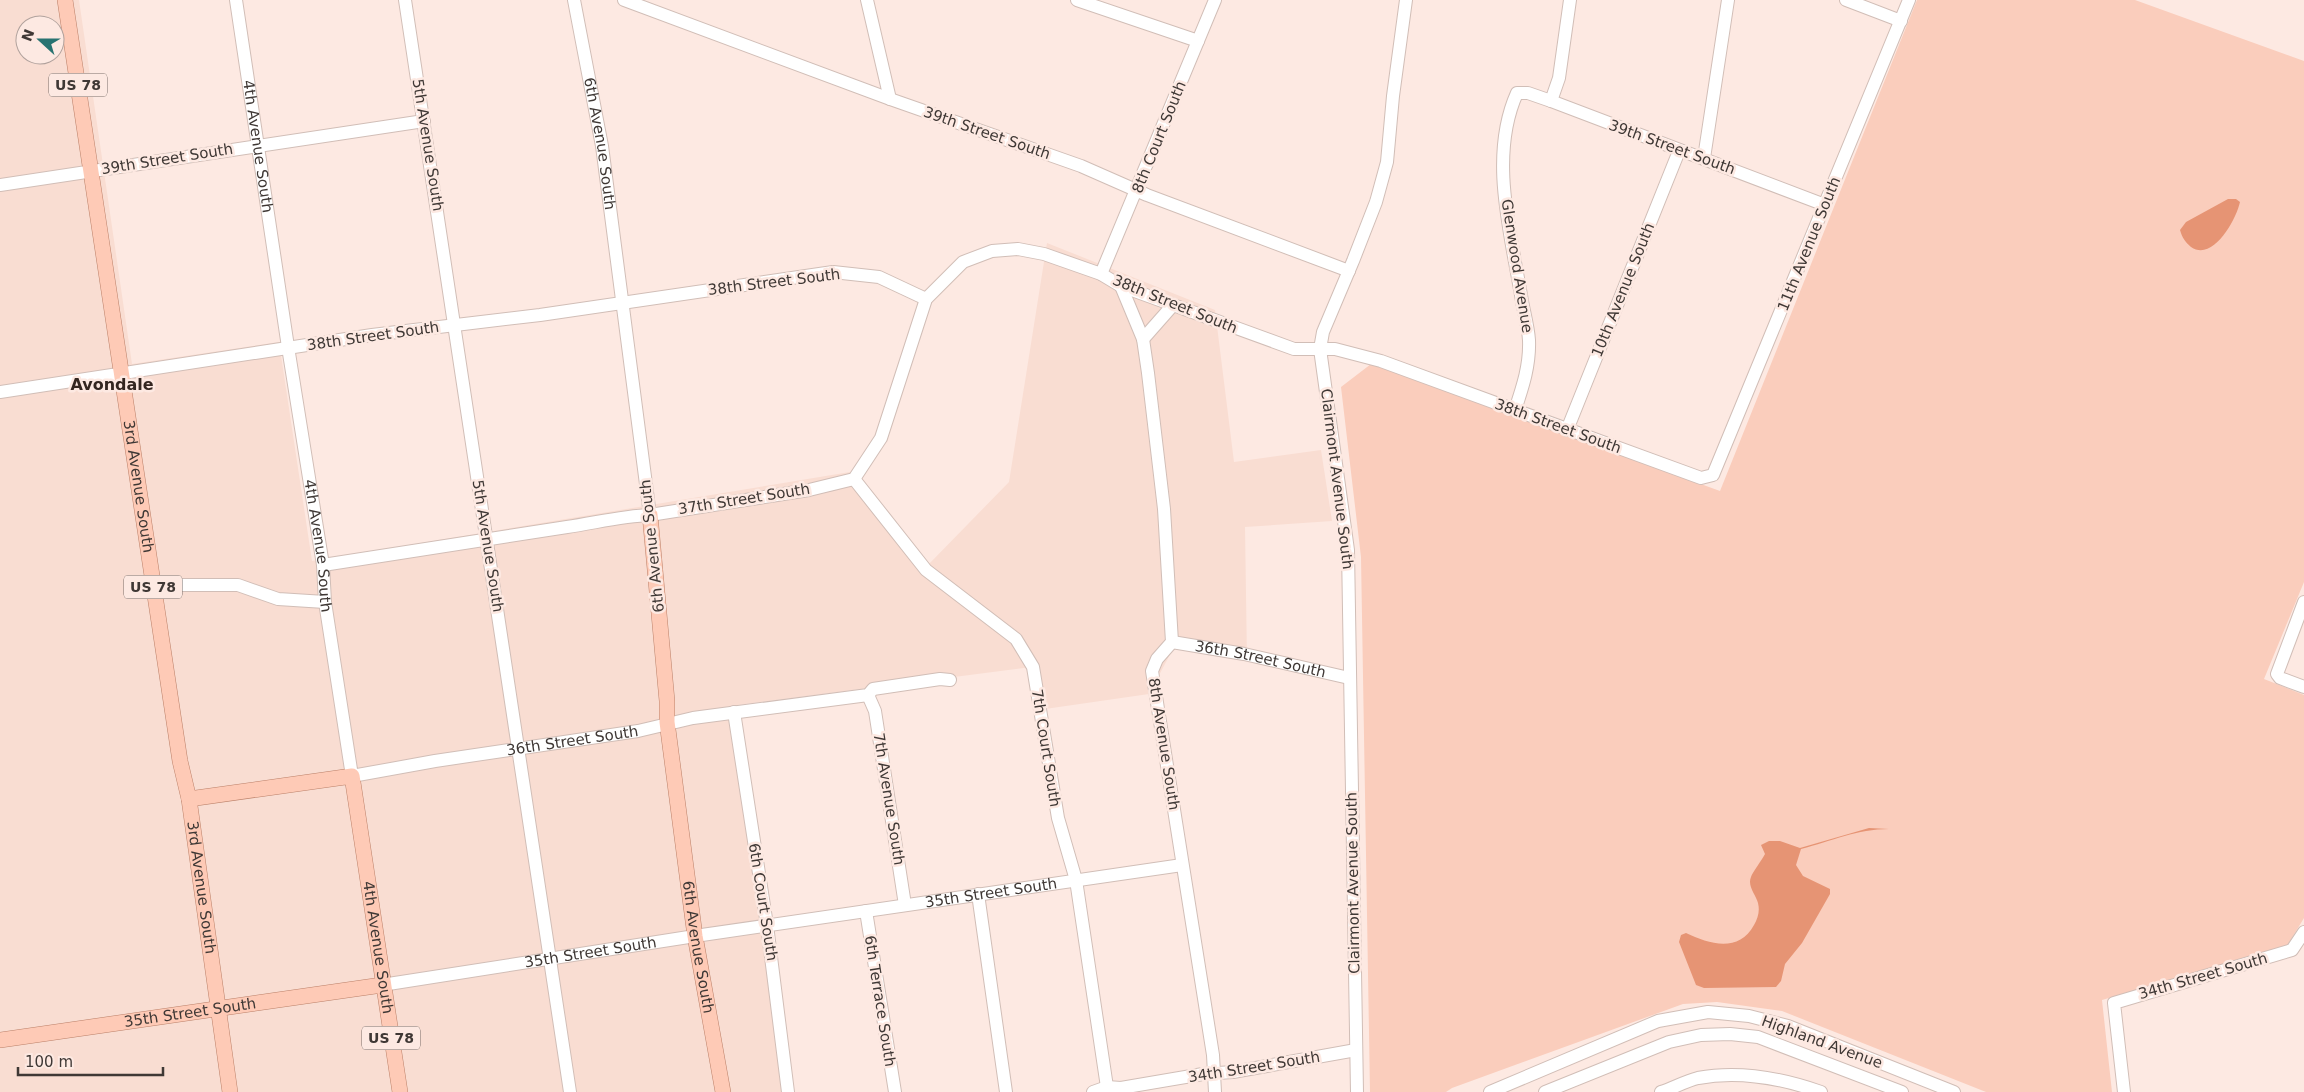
<svg xmlns="http://www.w3.org/2000/svg" width="2304" height="1092" font-family="'DejaVu Sans',sans-serif">
  <style>
    .built { fill: #f9ddd2; fill-rule: evenodd }
    .green { fill: #facdbc }
    .water { fill: #e69474 }
    .lines { fill: none; stroke-linecap: round; stroke-linejoin: round }
    .minor-casing { stroke: #d1beb7; stroke-width: 14 }
    .major-casing { stroke: #bb8069; stroke-width: 16 }
    .minor { stroke: #fff; stroke-width: 12 }
    .major { stroke: #fecab6; stroke-width: 15 }
    .labels { text-anchor: middle; stroke-width: 5; stroke-linejoin: round; paint-order: stroke }
    .shield { fill: #fde9e2; stroke: #786d69; stroke-width: 1 }
    .shield-label { font-size: 14px; font-weight: bold; fill: #3f3835 }
    .street-label { font-size: 15px; fill: #3f3835; stroke: #fde9e2 }
    .neighbourhood-label { font-size: 16px; font-weight: bold; fill: #342620; stroke: #fde9e2 }
  </style>
  <rect width="100%" height="100%" fill="#fde9e2"/>
  <path class="built" d="M0 0H79L132 364 279 342 312 561 850 472 928 565 1009 482 1047 243 1215 310 1234 462 1321 450 1332 521 1245 527 1247 661 1174 647 1149 694 1045 709 1039 666 730 706 788 1092H0ZM25 25H55V55H25Z"/>
  <path class="green" d="M1917 0H2135L2304 61V582L2264 679 2304 695V918L2287 946 2102 1000 2112 1092H1986L1782 1011 1717 1002 1683 1004 1452 1088 1446 1092H1370L1361 557 1341 387 1371 364 1720 491Z"/>
  <path class="water" d="M2228 199H2236L2240 202C2236 220 2213 262 2191 247 2185 242 2182 237 2180 230L2186 222Z
    M1869 828 1889 829C1857 829 1832 841 1801 849L1796 865 1803 876 1830 889V894L1802 943 1785 964 1781 981 1776 987 1704 988 1696 985 1679 942 1681 935 1686 933C1709 944 1739 953 1754 925 1758 918 1760 911 1758 903 1756 895 1747 886 1751 877 1752 873 1762 860 1765 854L1761 845 1769 841H1780L1800 848Z"/>
  <g class="lines">
    <g class="minor-casing">
      <g id="minor">
        <path id="s1" d="M236 0 288 347 323 565 325 602 352 776 435 761 638 731 693 718 868 695 873 689 940 679 950 680"/>
        <path d="M405 0 570 1092"/>
        <path id="s2" d="M574 0 602 146 650 515"/>
        <path d="M624 0 890 99 1081 166 1147 195 1349 271"/>
        <path d="M867 0 890 99"/>
        <path d="M1077 0 1198 41"/>
        <path d="M1846 0 1901 21"/>
        <path d="M1551 101 1559 78 1570 0"/>
        <path d="M1704 158 1728 0"/>
        <path d="M0 185 424 121"/>
        <path d="M1101 274 1215 0"/>
        <path d="M1121 286 1143 339 1148 373 1164 509 1172 642 1157 659 1152 671 1213 1055 1215 1092"/>
        <path d="M1143 339 1173 305"/>
        <path d="M0 392 372 335 540 315 833 272 879 277 926 299"/>
        <path d="M1515 410C1523 386 1530 365 1529 340 1528 325 1523 309 1521 295 1510 230 1489 155 1517 93H1528L1551 101 1825 205"/>
        <path d="M1567 430 1679 151"/>
        <path d="M854 479 926 570 1016 639 1033 667 1058 818 1076 880 1107 1087"/>
        <path d="M323 565C404 552 485 539 567 527 595 523 622 516 650 515L809 490 854 479 881 438 926 299 963 262 992 251 1018 249 1044 254 1101 274 1121 286 1294 349H1335L1381 361 1701 478 1713 475 1909 0"/>
        <path d="M153 585H238L278 599 325 602"/>
        <path d="M2304 602 2277 674 2280 678 2304 687"/>
        <path id="s3" d="M1172 642 1244 654 1349 678"/>
        <path d="M868 695 875 711 905 905"/>
        <path d="M734 712 767 925 788 1092"/>
        <path d="M978 894 1006 1092"/>
        <path d="M866 911 895 1092"/>
        <path id="s4" d="M382 985 695 936 1182 865"/>
        <path d="M1093 1092 1107 1087 1121 1088 1203 1074 1233 1072 1356 1050"/>
        <path d="M1357 1092 1348 550 1320 349 1323 332 1353 261 1376 202 1387 162 1393 96 1406 0"/>
        <path d="M1490 1092 1658 1021 1708 1012 1749 1016 1788 1026 1954 1092"/>
        <path d="M1545 1092 1669 1042 1701 1035 1730 1034 1758 1037 1902 1092"/>
        <path d="M1661 1092C1673 1088 1686 1081 1698 1078 1740 1070 1781 1078 1821 1092"/>
        <path d="M2124 1092 2114 1003 2292 950 2304 932"/>
      </g>
    </g>
    <g class="major-casing">
      <g id="major">
        <path id="s5" d="M65 0 180 761 189 799 230 1092"/>
        <path id="s6" d="M650 515 667 701V722L695 936 723 1092"/>
        <path id="s7" d="M189 799 352 776 400 1092"/>
        <path id="s8" d="M0 1040 382 985"/>
      </g>
    </g>
    <use href="#minor" class="minor"/>
    <use href="#major" class="major"/>
  </g>
  <g class="labels">
    <g class="shield">
      <rect x="49" y="73.5" width="58" height="23" rx="4"/>
      <rect x="124" y="575.5" width="58" height="23" rx="4"/>
      <rect x="362" y="1026.5" width="58" height="23" rx="4"/>
    </g>
    <g class="shield-label">
      <text x="78" y="90">US 78</text>
      <text x="153" y="592">US 78</text>
      <text x="391" y="1043">US 78</text>
    </g>
    <g class="street-label">
      <text transform="translate(987 133) rotate(19)" y="5">39th Street South</text>
      <text transform="translate(1159 137) rotate(-68)" y="5">8th Court South</text>
      <text dy="5" stroke="none"><textPath href="#s2" startOffset="146">6th Avenue South</textPath></text>
      <text transform="translate(428 145) rotate(81)" y="5">5th Avenue South</text>
      <text dy="5" stroke="none"><textPath href="#s1" startOffset="148">4th Avenue South</textPath></text>
      <text transform="translate(1672 147) rotate(20)" y="5">39th Street South</text>
      <text transform="translate(167 159) rotate(-9)" y="5">39th Street South</text>
      <text transform="translate(1809 244) rotate(-68)" y="5">11th Avenue South</text>
      <text transform="translate(1517 266) rotate(81)" y="5">Glenwood Avenue</text>
      <text transform="translate(774 282) rotate(-7)" y="5">38th Street South</text>
      <text transform="translate(1623 290) rotate(-68)" y="5">10th Avenue South</text>
      <text transform="translate(1175 304) rotate(22)" y="5">38th Street South</text>
      <text transform="translate(373 336) rotate(-8)" y="5">38th Street South</text>
      <text transform="translate(1558 426) rotate(20)" y="5">38th Street South</text>
      <text transform="translate(1337 479) rotate(83)" y="5">Clairmont Avenue South</text>
      <text dy="5" stroke="none"><textPath href="#s5" startOffset="492">3rd Avenue South</textPath></text>
      <text transform="translate(744 499) rotate(-9)" y="5">37th Street South</text>
      <text dy="5" stroke="none"><textPath href="#s1" startOffset="552">4th Avenue South</textPath></text>
      <text transform="translate(488 546) rotate(81)" y="5">5th Avenue South</text>
      <text transform="translate(652 546) rotate(-96)" y="5">6th Avenue South</text>
      <text dy="5" stroke="none"><textPath href="#s3" startOffset="90">36th Street South</textPath></text>
      <text dy="5" stroke="none"><textPath href="#s1" startOffset="1008">36th Street South</textPath></text>
      <text transform="translate(1164 744) rotate(81)" y="5">8th Avenue South</text>
      <text transform="translate(1046 748) rotate(81)" y="5">7th Court South</text>
      <text transform="translate(889 799) rotate(81)" y="5">7th Avenue South</text>
      <text transform="translate(1353 883) rotate(-91)" y="5">Clairmont Avenue South</text>
      <text dy="5" stroke="none"><textPath href="#s5" startOffset="898">3rd Avenue South</textPath></text>
      <text dy="5" stroke="none"><textPath href="#s4" startOffset="616">35th Street South</textPath></text>
      <text transform="translate(763 902) rotate(81)" y="5">6th Court South</text>
      <text dy="5" stroke="none"><textPath href="#s7" startOffset="338">4th Avenue South</textPath></text>
      <text dy="5" stroke="none"><textPath href="#s6" startOffset="435">6th Avenue South</textPath></text>
      <text dy="5" stroke="none"><textPath href="#s4" startOffset="211">35th Street South</textPath></text>
      <text transform="translate(2203 976) rotate(-16)" y="5">34th Street South</text>
      <text transform="translate(880 1001) rotate(81)" y="5">6th Terrace South</text>
      <text dy="5" stroke="none"><textPath href="#s8" startOffset="192">35th Street South</textPath></text>
      <text transform="translate(1822 1042) rotate(20)" y="5">Highland Avenue</text>
      <text transform="translate(1254 1067) rotate(-9)" y="5">34th Street South</text>
    </g>
    <g class="neighbourhood-label">
      <text x="112" y="390">Avondale</text>
    </g>
  </g>
  <g transform="translate(40 40) rotate(291)"><circle r="24" fill="#fde9e2" stroke="#b1a29d"/>
  <path d="M0-4L9 19L0 12L-9 19Z" fill="#287371"/>
  <text y="-8" font-size="14" font-weight="bold" text-anchor="middle" fill="#3f3835">N</text>
  </g>
  <path d="M18 1067v8h145v-8" fill="none" stroke="#3f3835" stroke-width="2.5"/>
  <text x="25" y="1067" font-size="15" fill="#3f3835" stroke="#fde9e2" stroke-width="4" paint-order="stroke">100 m</text>
</svg>
